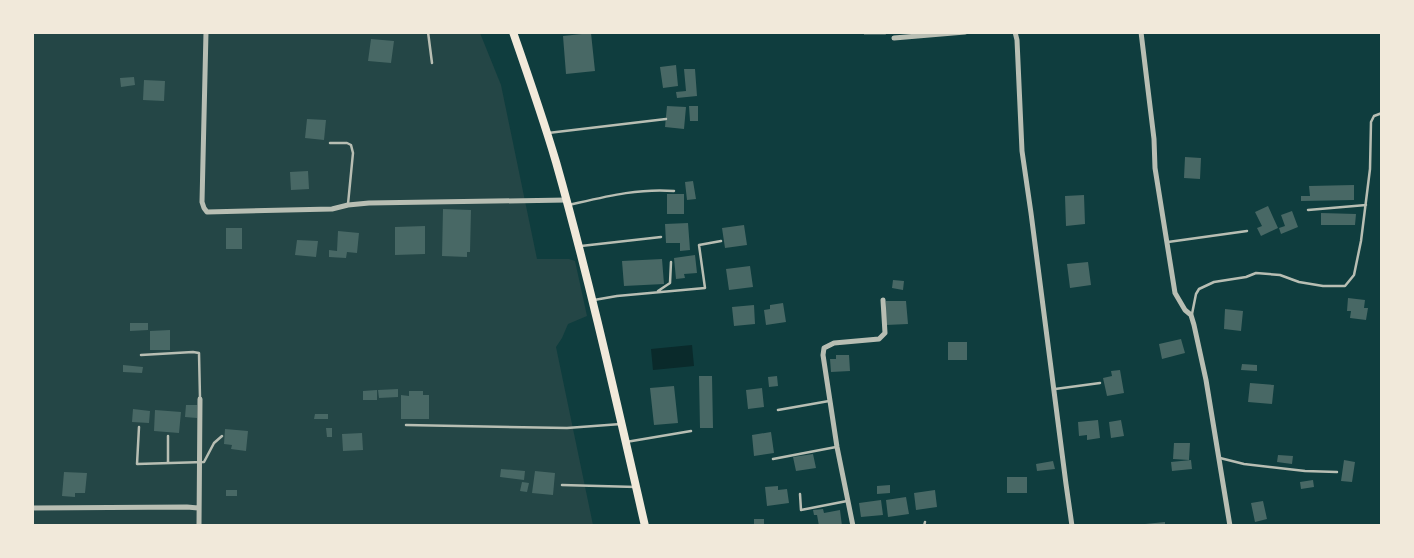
<svg xmlns="http://www.w3.org/2000/svg" width="1414" height="558" font-family="'Space Grotesk',sans-serif">
  <style>
    .green { fill: #244646 }
    .water { fill: #0a2a2b }
    .building { fill: #486865 }
    .lines { fill: none; stroke-linecap: round; stroke-linejoin: round }
    .service { stroke: #b8beb3; stroke-width: 2.5 }
    .minor { stroke: #b8beb3; stroke-width: 5 }
    .primary { stroke: #f1e9da; stroke-width: 8 }
  </style>
  <rect width="100%" height="100%" fill="#0f3d3e"/>
  <path class="green" d="M33 33H480L501 85 537 259H569L575 261 587 316 568 324 562 338 556 347 593 525H33Z"/>
  <path class="water" d="M692 345 694 366 653 370 651 349Z"/>
  <path class="building" d="M864 32H885L886 35H864Z
    M591 33 595 71 566 74 563 36Z
    M371 39 394 41 391 63 368 61Z
    M676 65 678 86 663 88 660 67Z
    M684 69H695L697 96 677 98 676 92 686 91Z
    M134 77 135 85 121 87 120 78Z
    M144 80 165 81 164 101 143 100Z
    M667 106 686 107 684 129 665 127Z
    M689 106H698V121H690Z
    M307 119 326 120 324 140 305 138Z
    M1185 157 1201 158 1200 179 1184 178Z
    M308 171 309 189 291 190 290 172Z
    M693 181 696 199 687 200 685 182Z
    M1354 185V200L1301 201V196H1310L1309 186Z
    M667 194H684V214H667Z
    M1084 195 1085 224 1066 226 1065 196Z
    M1268 206 1278 228 1261 236 1257 228 1262 226 1255 212Z
    M443 209 471 210 470 252H467V257L442 256Z
    M1292 211 1298 227 1281 234 1279 228 1285 226 1281 215Z
    M1321 213 1356 214 1355 225H1321Z
    M688 223 690 250 680 251V243H666L665 224Z
    M744 225 747 245 725 248 722 228Z
    M425 226V254L395 255V227Z
    M226 228H242V249H226Z
    M338 231 359 233 357 253 347 252 346 258 329 257V250L337 251Z
    M297 240 318 241 316 257 295 255Z
    M695 255 697 273 684 274 685 278 676 279 674 258Z
    M662 259 664 284 624 286 622 261Z
    M1088 262 1091 285 1070 288 1067 264Z
    M750 266 753 287 729 290 726 269Z
    M893 280 904 281 903 290 892 288Z
    M1348 298 1365 300 1364 308H1368L1366 320 1350 318 1351 311H1347Z
    M886 301H906L908 324 886 325Z
    M783 303 786 322 766 325 764 310 770 309V305Z
    M754 305 755 324 734 326 732 307Z
    M1225 309 1243 311 1241 331 1224 329Z
    M130 323H148V330L130 331Z
    M170 330V350H150V331Z
    M1181 339 1185 353 1162 359 1159 344Z
    M948 342H967V360H948Z
    M836 355H849L850 371 831 372 830 359H836Z
    M1242 364 1257 365V371L1241 370Z
    M123 365 143 367 142 373 123 372Z
    M1120 370 1124 393 1107 396 1103 378 1112 376 1111 371Z
    M699 376H712L713 428H700Z
    M777 376 778 386 769 387 768 377Z
    M1250 383 1274 385 1272 404 1248 402Z
    M674 386 678 423 654 425 650 388Z
    M762 388 764 407 748 409 746 390Z
    M398 389V397L379 398 378 390Z
    M377 390V400H363V391Z
    M409 391H423V395H429V419H401V395L409 396Z
    M186 405H197V418L185 417Z
    M133 409 150 411 149 423 132 422Z
    M155 410 181 412 179 433 154 431Z
    M315 414H328V419H314Z
    M1098 420 1100 438 1087 440V435L1079 436 1078 422Z
    M1121 420 1124 436 1111 438 1109 422Z
    M326 428H332V437H327Z
    M225 429 248 431 246 451 231 449 232 445 224 444Z
    M771 432 774 453 754 456 752 435Z
    M362 433 363 450 343 451 342 434Z
    M1174 443H1190L1189 460 1173 459Z
    M813 454 816 468 796 471 793 457Z
    M1278 455 1293 456 1292 464 1277 462Z
    M1191 460 1192 469 1172 471 1171 462Z
    M1344 460 1355 462 1352 482 1341 481Z
    M1053 461 1055 469 1037 471 1036 464Z
    M501 469 525 471 524 480 500 477Z
    M535 471 555 473 553 495 532 493Z
    M64 472 87 473 85 493H75V497L62 496Z
    M1007 477H1027V493H1007Z
    M1313 480 1314 487 1301 489 1300 482Z
    M522 482 529 483 527 492 520 491Z
    M890 485V493L877 494V486Z
    M778 486V490L787 489 789 503 767 506 765 487Z
    M226 490H237V496H226Z
    M935 490 937 507 916 510 914 493Z
    M906 497 909 514 888 517 886 500Z
    M881 500 883 515 861 517 859 503Z
    M1263 501 1267 519 1255 522 1251 503Z
    M823 509 824 513 840 510 842 526H819L817 515H814L813 510Z
    M754 519H764V526H754Z
    M1165 522V526H1146L1145 524Z"/>
  <g class="lines">
    <path class="service" d="M428 32 432 63
      M548 133 666 119
      M330 143H347L351 145 353 153 348 204
      M569 205C604 197 638 188 674 191
      M1308 210 1366 205
      M1168 242 1247 231
      M581 246 661 237
      M658 291 670 283 671 262
      M594 300 617 296 705 288 699 245 721 241
      M1192 314 1196 294 1199 289 1214 282 1246 277 1256 273 1280 275 1299 282 1323 286H1345L1354 275 1361 241 1370 169 1371 122 1374 116 1382 113
      M141 355 193 352 199 353 200 398
      M1055 389 1100 383
      M778 410 829 401
      M406 425 567 428 621 424
      M139 427 137 464 204 462 214 443 222 436
      M168 436V463
      M626 442 691 431
      M1220 458 1244 464 1305 471 1337 472
      M773 459 836 447
      M562 485 636 487
      M800 494 801 510 847 501
      M924 526 925 522"/>
    <path class="minor" d="M206 32 202 202 204 208 207 212 332 209 348 205 369 203 567 200
      M1015 32 1017 40 1022 151 1031 213 1066 484 1072 526
      M1141 32 1154 139 1155 168 1175 293 1185 310 1191 315 1194 325 1206 380 1230 526
      M894 38 965 32
      M32 508 187 507 198 508
      M199 526 200 399
      M853 526 837 447 823 355 824 348 834 343 879 339 885 333 883 300"/>
    <path class="primary" d="M513 32C528 75 543 118 556 162 590 282 617 404 645 526"/>
  </g>
  <rect width="1414" height="558" fill="none" stroke="#f1e9da" stroke-width="68"/>
</svg>
